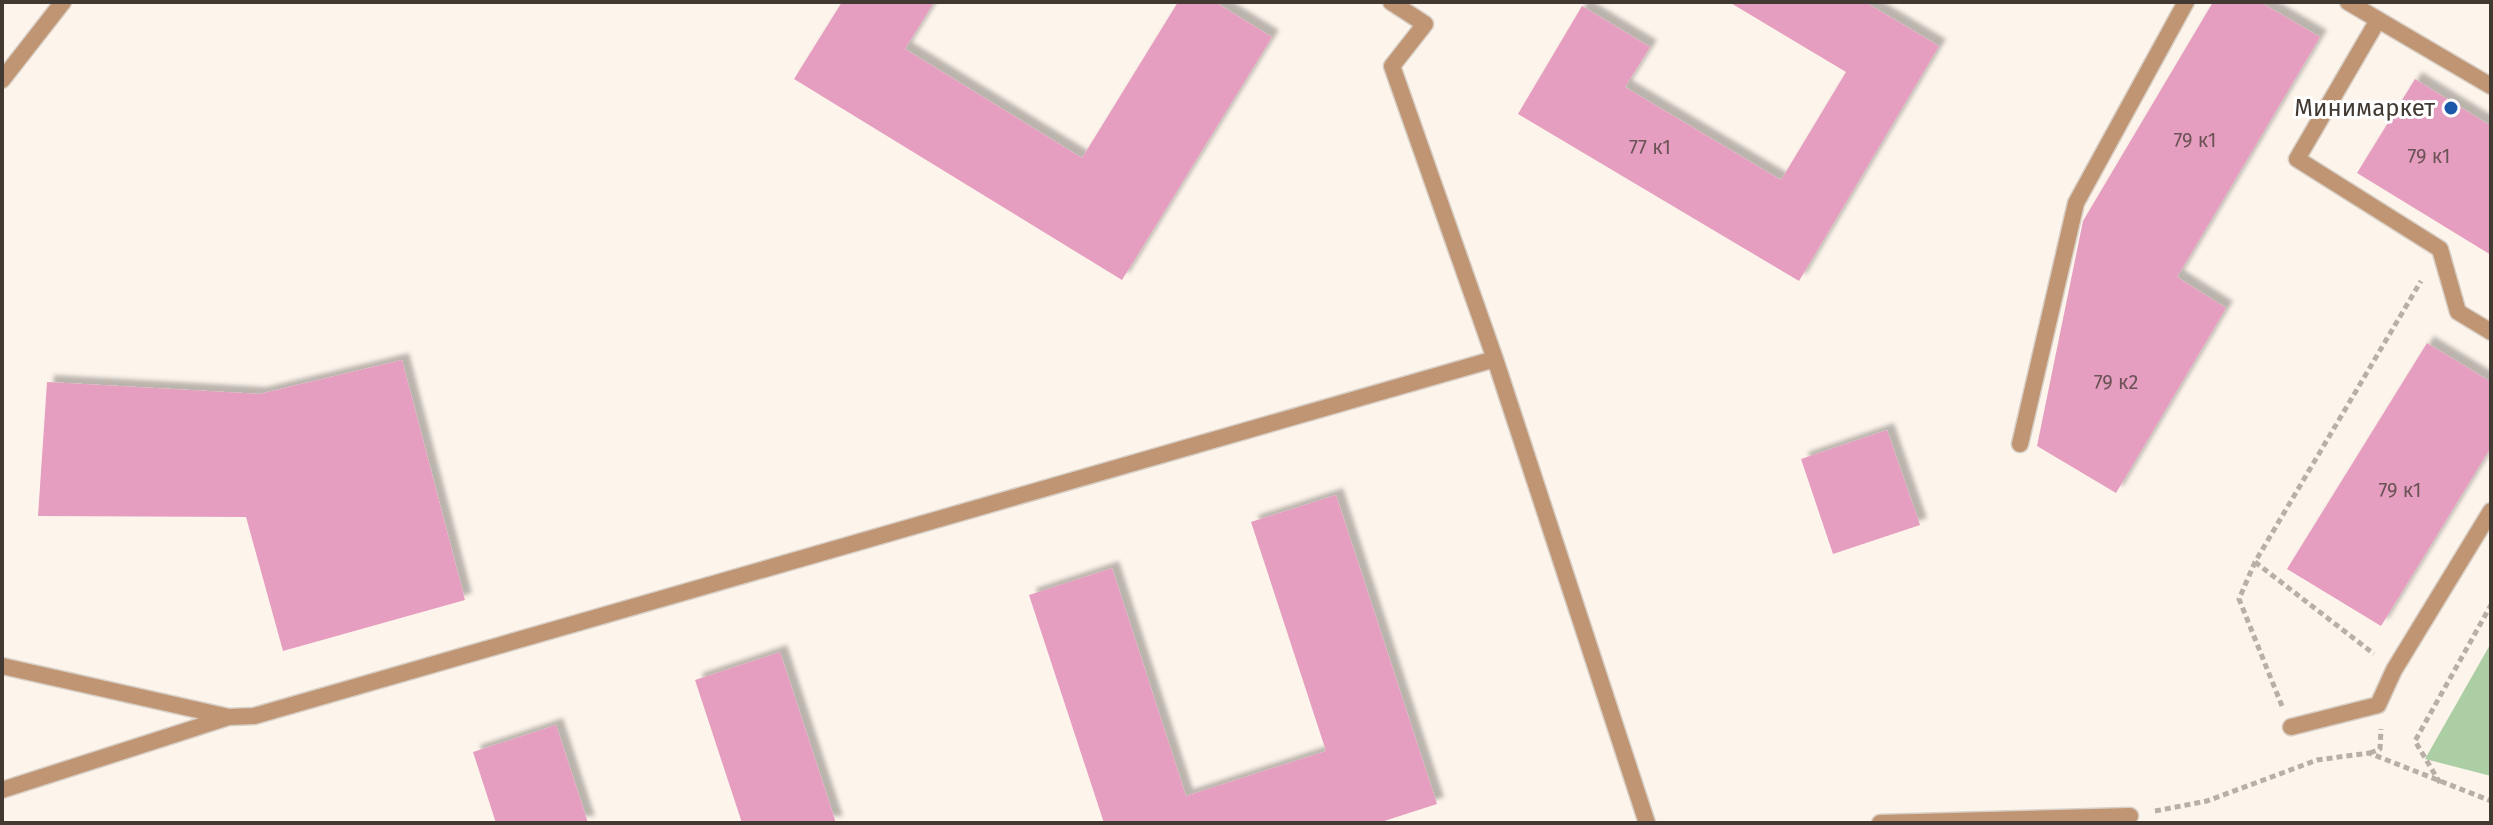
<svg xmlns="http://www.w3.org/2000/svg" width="2493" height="825" font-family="'Fira Sans',sans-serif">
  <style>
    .green { fill: #accea5 }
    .building { fill: #e69ec0; filter: url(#shadow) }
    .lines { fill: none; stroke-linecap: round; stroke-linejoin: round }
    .lane-casing { stroke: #d8d0c7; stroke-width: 19 }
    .street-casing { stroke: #d8d0c7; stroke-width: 19 }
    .path { stroke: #b8b0a7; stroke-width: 5; stroke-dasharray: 6 4; stroke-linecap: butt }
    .lane { stroke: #c09573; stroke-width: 16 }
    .street { stroke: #c09573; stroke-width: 16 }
    .poi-dot { fill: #1a57a8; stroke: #fff; stroke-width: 3 }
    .labels { text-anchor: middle; stroke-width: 6; stroke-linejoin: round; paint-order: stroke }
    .number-label { font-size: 20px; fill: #6b5356 }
    .poi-label { font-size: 24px; fill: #423a32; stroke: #fff; text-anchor: end }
  </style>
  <defs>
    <filter id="shadow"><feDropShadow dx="7" dy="-7" stdDeviation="2" flood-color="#0004"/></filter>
  </defs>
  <rect width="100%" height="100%" fill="#fdf5ec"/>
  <path class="green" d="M2491 643V776L2425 759Z"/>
  <path class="building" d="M842 2H934L905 49 1082 158 1178 2H1215L1272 37 1122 280 794 79Z
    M1729 2H1865L1939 46 1799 281 1518 114 1582 6 1650 47 1625 87 1781 180 1846 72Z
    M2213 2H2260L2320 37 2177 277 2226 308 2116 493 2037 446 2083 221Z
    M2415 79 2491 126V255L2357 173Z
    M2427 343 2491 382V447L2381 626 2287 569Z
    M402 360 465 600 283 651 246 517 38 516 47 382 259 394Z
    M1887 430 1920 525 1833 554 1801 459Z
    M1336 495 1437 804 1378 823H1104L1029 595 1112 568 1186 796 1326 751 1251 522Z
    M780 652 836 823H742L695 680Z
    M556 725 588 823H496L473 752Z"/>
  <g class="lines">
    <g class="lane-casing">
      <path id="lane" d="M1391 2 1425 24 1392 66 1495 359 1647 823
        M2378 20 2297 159 2440 249 2458 312 2491 332
        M2 80 63 2
        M2020 444 2076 203 2186 2
        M2 666 229 717 254 716 1495 359
        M2291 727 2378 705 2394 670 2491 511
        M2 790 229 717
        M1880 823 2130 816"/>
    </g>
    <g class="street-casing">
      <path id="street" d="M2348 2 2491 86"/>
    </g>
    <path class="path" d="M2255 562 2374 654
      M2282 706 2239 599 2255 562 2421 281
      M2370 753 2380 749 2381 729
      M2440 783 2415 741 2491 605
      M2155 811 2207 801 2317 760 2369 753 2491 801"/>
    <use href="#lane" class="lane"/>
    <use href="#street" class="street"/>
  </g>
  <circle class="poi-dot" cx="2451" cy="108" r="8"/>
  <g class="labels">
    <g class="number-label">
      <text x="2195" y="147">79 к1</text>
      <text x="1650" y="154">77 к1</text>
      <text x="2429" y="163">79 к1</text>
      <text x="2116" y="389">79 к2</text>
      <text x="2400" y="497">79 к1</text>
    </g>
    <g class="poi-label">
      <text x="2435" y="116">Минимаркет</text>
    </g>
  </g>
  <rect width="2493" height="825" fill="none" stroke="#423a32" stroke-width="8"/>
</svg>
